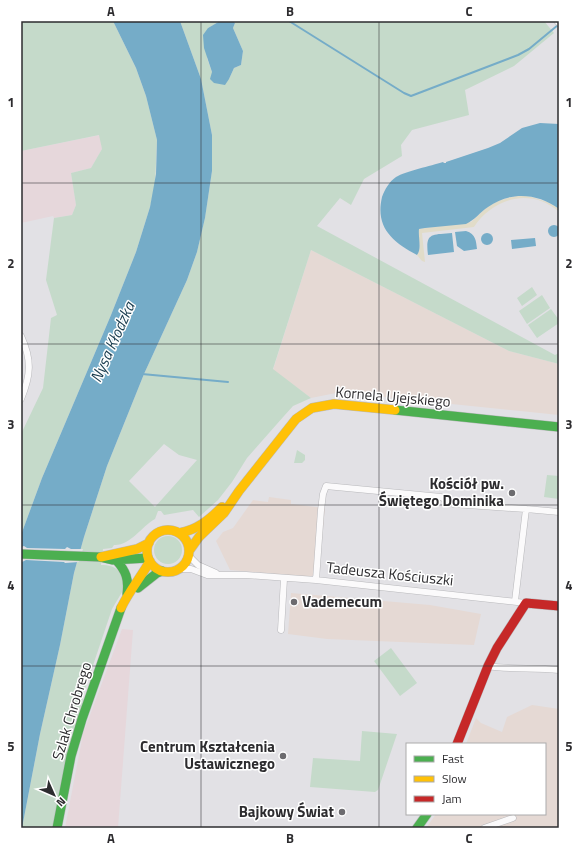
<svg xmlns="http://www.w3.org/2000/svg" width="580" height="849" font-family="'Titillium Web',sans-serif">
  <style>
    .commercial { fill: #e5d9d4 }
    .industrial { fill: #e6d7db }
    .green { fill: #c5daca; fill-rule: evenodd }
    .sand { fill: #e1dcc9 }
    .water { fill: #75acc8 }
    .pier { fill: #e2e1e5 }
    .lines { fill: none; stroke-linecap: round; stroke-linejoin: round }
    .stream { stroke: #75acc8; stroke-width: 2 }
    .street-casing { stroke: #b9b9bc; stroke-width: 7 }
    .fast-casing { stroke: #b9b9bc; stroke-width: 10 }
    .slow-casing { stroke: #b9b9bc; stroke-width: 10 }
    .jam-casing { stroke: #b9b9bc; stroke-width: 10 }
    .street { stroke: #fbfafb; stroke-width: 6 }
    .fast { stroke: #4caf50; stroke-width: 9 }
    .slow { stroke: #ffc107; stroke-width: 9 }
    .jam { stroke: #c62828; stroke-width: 9 }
    .grid { fill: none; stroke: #2d2c2f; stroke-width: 1; stroke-opacity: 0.55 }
    .poi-dot { fill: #6c6b6f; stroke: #fff; stroke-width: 1.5 }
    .labels { text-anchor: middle; stroke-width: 3; stroke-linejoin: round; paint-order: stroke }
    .street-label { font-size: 15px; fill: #2d2c2f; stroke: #fff }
    .poi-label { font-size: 15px; font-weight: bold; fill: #2d2c2f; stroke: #fff; text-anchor: end }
    .water-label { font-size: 16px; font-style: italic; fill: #1a3d4f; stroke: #fff }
    .neatline { fill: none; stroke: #2d2c2f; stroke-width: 1.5 }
    .grid-label { font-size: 13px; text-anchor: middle; font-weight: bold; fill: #2d2c2f }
  </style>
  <rect width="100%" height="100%" fill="#e2e1e5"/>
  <path class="commercial" d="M311 250 509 351 559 364V415L374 396 341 392 311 398 273 370Z
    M269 497 291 500V504L325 508 319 572 310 577 230 570 216 541 223 532 233 528 253 500 268 502Z
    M291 593 430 605 481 614 474 645 327 639 288 634Z
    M532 705 559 709V793L557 809H559V828H426L436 814H545V744H466L476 718 481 723 502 732 507 717Z"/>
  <path class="industrial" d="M100 135 102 149 91 168 71 173 76 205 72 215 54 218 53 216 21 223V151Z
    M122 629 133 630 118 828H65L83 734Z"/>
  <path class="green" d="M21 21H113L136 68 146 96 157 140 155 186 150 207 136 252 111 315 42 478 21 535V434L43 388 51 318 57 315 46 280 54 218 72 215 76 205 71 173 91 168 102 149 99 135 21 151Z
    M180 21H220L208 28 207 58 212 72 229 79 234 68 241 65 243 51 233 28 235 23 233 21H544L554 33 514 66 465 90 469 115 412 130 401 145 402 156 364 179 351 205 340 198 317 226 555 355 559 353V364L509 351 311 250 273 369 311 398 293 406 284 416 247 458 232 482 218 500 199 517 193 510 164 515 161 511H158L155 519C141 527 130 546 114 545L112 548 103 549 101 565C117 565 122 572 125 587L112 609 84 692 82 703 71 736 53 828H22L40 734 60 645 74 573 84 537 107 466 144 374 187 280 197 252 205 218 212 171V135L201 79ZM164 444 179 455 197 460 155 507 129 481Z
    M532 287 537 295 522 306 517 298Z
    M542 295 550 308 527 324 519 311Z
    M551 309 559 320V323L537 338 528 325Z
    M297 450 305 455V460L302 463H294Z
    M547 475 559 476V499L544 497Z
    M154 550a14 14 0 1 1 28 0a14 14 0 1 1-28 0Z
    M391 648 417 683 400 696 374 661Z
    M362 731 397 734 378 790 375 792 310 787 313 758 360 761Z"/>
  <path class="sand" d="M523 195C536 198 548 201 559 209V212C531 187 493 198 474 227L422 233 425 262 422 261 417 255C422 249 418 237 418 229L471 222 487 207 498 201 511 197Z"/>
  <path class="water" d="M113 21H180L201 79 212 135V171L205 218 197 252 187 280 144 374 107 466 84 537 74 573 60 645 40 734 22 828H21V535L42 478 111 315 136 252 150 207 156 174 157 140 146 96 136 68Z
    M220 21H233L235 23 233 28 243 51 241 65 234 68 229 79 225 85 214 83 210 79 212 72 204 48 203 35 208 28Z
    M540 123 559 124V209C538 193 510 191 488 207 480 212 475 220 466 224L425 228 419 229C418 237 422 249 417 255 392 242 375 227 382 197 385 189 389 182 396 177 406 171 431 166 443 162L444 163H446V162L488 148 500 143 522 128Z
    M548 231a6 6 0 1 1 12 0a6 6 0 1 1-12 0Z
    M466 231C476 234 476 241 477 249L464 251 457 246 455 232Z
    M481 239a6 6 0 1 1 12 0a6 6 0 1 1-12 0Z
    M452 233 454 252 428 255C425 232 432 235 452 233Z
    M535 238 536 246 512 249 511 240Z"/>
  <path class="pier" d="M24 546 27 548 65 549 67 547 71 549H83L79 562 65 563 64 562 26 560 22 562 21 560V547Z"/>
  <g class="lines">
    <path class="stream" d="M289 21 404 93 411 96 518 55 529 49 558 25
      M142 374 228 382"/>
    <g class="street-casing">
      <path id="street" d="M557 21 559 23
        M21 336C32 360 31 375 21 399
        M188 555 198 565 216 573
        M178 569H191L207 575H246L316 580 526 603
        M316 580 321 510 323 494 326 486 441 497 453 504 526 509 559 512
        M515 601 526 509
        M281 630 284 579
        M488 666C512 670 535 667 559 670
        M484 828 513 818"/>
    </g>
    <g class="fast-casing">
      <path id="fast" d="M395 410 559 427
        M21 554 100 557 113 560 148 558
        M116 560C126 571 129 579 127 594
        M138 588 157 573 162 571
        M57 828 71 756 82 719 121 608
        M417 828 427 814"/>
    </g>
    <g class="slow-casing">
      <path id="slow" d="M147 551a21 21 0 1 1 42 0a21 21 0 1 1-42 0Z
        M179 533C197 530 209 520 222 507
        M189 551 199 537 224 513 239 491 296 419 312 408 334 404 395 410
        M101 557 137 549 149 543
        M121 608C129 591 141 577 150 561"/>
    </g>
    <g class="jam-casing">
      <path id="jam" d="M457 744 488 666 497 648 526 603 559 606"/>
    </g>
    <use href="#street" class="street"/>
    <use href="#fast" class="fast"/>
    <use href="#slow" class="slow"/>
    <use href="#jam" class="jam"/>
  </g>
  <path class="grid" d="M201 21V828M379 21V828M21 183H559M21 344H559M21 505H559M21 666H559"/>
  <g class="poi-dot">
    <circle cx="512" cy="493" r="4"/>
    <circle cx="294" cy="602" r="4"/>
    <circle cx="283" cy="756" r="4"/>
    <circle cx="342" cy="812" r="4"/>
  </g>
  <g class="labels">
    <g class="street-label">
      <text transform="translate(393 397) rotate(5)" y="5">Kornela Ujejskiego</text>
      <text transform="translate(390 574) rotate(6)" y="5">Tadeusza Kościuszki</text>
      <text transform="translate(72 711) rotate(-73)" y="5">Szlak Chrobrego</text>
    </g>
    <g class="poi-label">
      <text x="504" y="489">Kościół pw.<tspan x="504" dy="17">Świętego Dominika</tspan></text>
      <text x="302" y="607" text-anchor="start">Vademecum</text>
      <text x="275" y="752">Centrum Kształcenia<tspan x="275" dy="17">Ustawicznego</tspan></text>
      <text x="334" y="817">Bajkowy Świat</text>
    </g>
    <g class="water-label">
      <text transform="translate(112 342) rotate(-66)" y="6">Nysa Kłodzka</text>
    </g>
  </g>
  <rect width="580" height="849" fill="none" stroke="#ffffff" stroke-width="44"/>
  <rect x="406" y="743" width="140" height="72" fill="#ffffff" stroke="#ababac"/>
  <rect x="414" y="756" width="20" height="6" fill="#4caf50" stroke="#ababac"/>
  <text x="442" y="763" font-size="12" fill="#2d2c2f">Fast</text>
  <rect x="414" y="776" width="20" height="6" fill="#ffc107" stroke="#ababac"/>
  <text x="442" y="783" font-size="12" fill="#2d2c2f">Slow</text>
  <rect x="414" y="796" width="20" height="6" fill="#c62828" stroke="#ababac"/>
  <text x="442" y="803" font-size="12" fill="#2d2c2f">Jam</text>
  <g transform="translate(54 795) rotate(135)" stroke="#ffffff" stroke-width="3" paint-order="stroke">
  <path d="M0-3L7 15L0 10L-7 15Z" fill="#2d2c2f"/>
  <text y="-6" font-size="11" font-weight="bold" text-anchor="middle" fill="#2d2c2f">N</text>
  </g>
  <rect x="22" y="22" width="536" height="805" class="neatline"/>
  <g class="grid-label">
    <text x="111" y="16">A</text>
    <text x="290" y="16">B</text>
    <text x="469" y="16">C</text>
    <text x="11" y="107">1</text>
    <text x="569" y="107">1</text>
    <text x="11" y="268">2</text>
    <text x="569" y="268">2</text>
    <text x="11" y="429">3</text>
    <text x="569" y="429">3</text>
    <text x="11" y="590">4</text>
    <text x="569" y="590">4</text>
    <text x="11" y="751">5</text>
    <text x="569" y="751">5</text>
    <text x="111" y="843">A</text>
    <text x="290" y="843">B</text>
    <text x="469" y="843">C</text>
  </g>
</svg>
